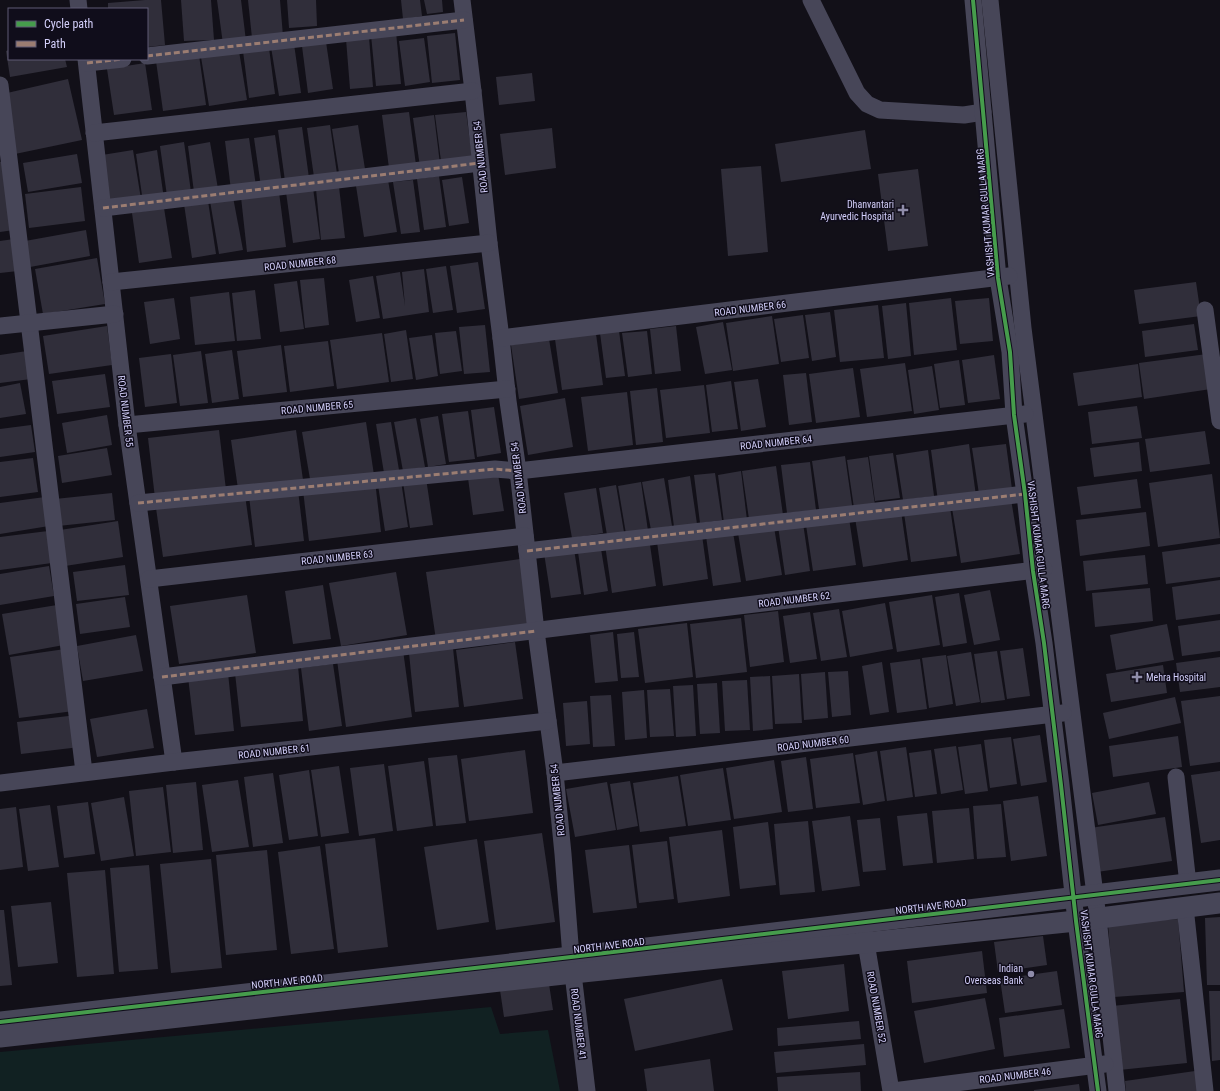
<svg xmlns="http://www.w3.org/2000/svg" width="1220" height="1091" font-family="'Roboto Condensed',sans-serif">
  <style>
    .green { fill: #112122 }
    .building { fill: #302e3a }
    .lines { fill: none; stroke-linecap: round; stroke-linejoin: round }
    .minor { stroke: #474658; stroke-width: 17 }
    .tertiary { stroke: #474658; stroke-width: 21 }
    .quiet { stroke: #9b7d72; stroke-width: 3; stroke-dasharray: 6 3; stroke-linecap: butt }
    .cycleway-casing { stroke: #100d1b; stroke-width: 6 }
    .cycleway { stroke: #469c4c; stroke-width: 4 }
    .poi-dot { fill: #8f8caa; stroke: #100d1b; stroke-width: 1.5 }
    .labels { text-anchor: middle; stroke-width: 3; stroke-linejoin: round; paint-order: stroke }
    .street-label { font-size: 10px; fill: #d2cef9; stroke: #100d1b }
    .poi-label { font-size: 10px; fill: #d2cef9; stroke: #100d1b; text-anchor: end }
  </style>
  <rect width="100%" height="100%" fill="#121018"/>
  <polygon class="green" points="491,1007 500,1034 548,1030 560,1091 0,1091 0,1052"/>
  <g class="building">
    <polygon points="145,0 161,0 165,45 147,47 147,9 108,9 108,3"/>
    <polygon points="181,0 211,0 214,40 184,41"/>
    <polygon points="217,0 241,0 246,41 223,44"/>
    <polygon points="248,0 280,0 283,36 252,38"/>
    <polygon points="287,0 316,0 317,26 289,28"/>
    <polygon points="401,0 420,0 422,16 403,19"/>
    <polygon points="424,0 442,0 443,12 427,14"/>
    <polygon points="396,32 401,84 376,86 371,35"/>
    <polygon points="455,33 460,80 432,83 427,36"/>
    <polygon points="369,37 373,87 350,89 346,39"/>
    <polygon points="424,38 430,82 405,86 399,41"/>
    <polygon points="326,42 333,89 308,93 302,46"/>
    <polygon points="294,44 301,93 279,96 271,47"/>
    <polygon points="269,48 275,94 249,98 243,51"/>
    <polygon points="9,50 9,59 65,59 67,67 10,77 6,51"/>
    <polygon points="239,51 247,100 209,106 201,57"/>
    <polygon points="199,55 206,105 163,111 156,61"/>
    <polygon points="145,63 152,110 114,115 107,69"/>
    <polygon points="532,73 535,101 499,105 496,77"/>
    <polygon points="68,79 82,140 15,154 7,93"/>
    <polygon points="409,112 416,165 389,168 382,115"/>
    <polygon points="466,112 472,157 441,161 435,115"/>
    <polygon points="434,115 440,164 420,167 413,118"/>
    <polygon points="330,125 337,174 314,177 307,128"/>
    <polygon points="358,125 365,169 339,173 332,129"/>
    <polygon points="302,127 309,178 285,181 278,130"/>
    <polygon points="552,128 556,168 505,175 500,134"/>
    <polygon points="865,130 871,169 781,182 775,144"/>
    <polygon points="275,135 282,184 261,187 254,138"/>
    <polygon points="249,138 256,186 231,190 225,141"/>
    <polygon points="184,142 191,192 167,196 160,146"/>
    <polygon points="210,142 218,189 194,192 188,146"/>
    <polygon points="133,150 141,199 110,203 102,155"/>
    <polygon points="157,150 164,199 143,202 136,154"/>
    <polygon points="77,154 82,183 28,192 23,163"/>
    <polygon points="3,161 14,230 0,232 0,162"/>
    <polygon points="761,166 768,252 728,256 721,169"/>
    <polygon points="918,169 928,246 888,251 878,174"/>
    <polygon points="439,176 446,227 424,230 417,179"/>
    <polygon points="462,177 469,223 449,226 442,180"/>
    <polygon points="388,180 397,232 364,237 356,186"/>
    <polygon points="413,180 420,232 401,234 393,182"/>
    <polygon points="81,187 85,221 29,228 25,194"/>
    <polygon points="339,187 345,238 321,240 316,189"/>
    <polygon points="313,188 320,239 293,243 286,192"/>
    <polygon points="279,192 286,247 247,252 241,197"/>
    <polygon points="233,197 243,250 219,254 210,201"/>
    <polygon points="208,201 216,254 192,258 184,204"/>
    <polygon points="164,208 172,258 139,263 132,213"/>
    <polygon points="86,230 90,256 30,267 25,241"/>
    <polygon points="14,239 18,271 0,273 0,241"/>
    <polygon points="97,258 105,304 43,314 35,269"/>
    <polygon points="478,262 485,309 457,313 450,266"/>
    <polygon points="446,266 453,310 433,313 426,269"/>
    <polygon points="424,269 429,312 383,319 376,276 400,272 405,306 402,272"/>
    <polygon points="373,276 380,318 356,322 349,280"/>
    <polygon points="324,278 329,325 305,328 300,280"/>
    <polygon points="297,281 304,329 280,332 274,284"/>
    <polygon points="1196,282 1201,316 1139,324 1134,290"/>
    <polygon points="255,290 261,339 237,341 232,293"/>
    <polygon points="229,292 235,341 195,345 190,297"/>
    <polygon points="174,298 180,339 150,344 144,302"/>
    <polygon points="951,298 957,350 914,355 909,303"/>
    <polygon points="989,298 993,341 960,344 955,301"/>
    <polygon points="906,303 911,356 888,359 882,306"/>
    <polygon points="878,305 884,358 840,362 834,310"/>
    <polygon points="830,312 836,357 812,361 805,315"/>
    <polygon points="803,315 809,358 781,362 774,319"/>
    <polygon points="772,316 779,364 733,371 726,323"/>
    <polygon points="723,322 732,370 705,374 696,327"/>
    <polygon points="1194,324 1198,350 1145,357 1142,331"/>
    <polygon points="485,325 490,372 464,374 459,327"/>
    <polygon points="107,326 112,365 49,374 43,336"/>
    <polygon points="676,326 681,371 655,374 650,329"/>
    <polygon points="406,330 413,379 391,382 384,334"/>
    <polygon points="456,331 462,371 440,374 435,333"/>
    <polygon points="619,331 625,376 606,378 600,333"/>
    <polygon points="647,331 652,374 628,377 622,333"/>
    <polygon points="382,333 389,382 337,389 330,340"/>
    <polygon points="596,334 603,385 562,390 555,339"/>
    <polygon points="432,335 438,376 416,380 409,338"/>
    <polygon points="549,339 558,393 519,399 511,345"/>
    <polygon points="328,341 334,386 290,392 284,346"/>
    <polygon points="281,345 287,392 243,397 237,351"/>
    <polygon points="232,350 239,399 212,403 205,354"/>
    <polygon points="27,351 31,379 0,383 0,355"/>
    <polygon points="201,351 208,403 180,406 173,355"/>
    <polygon points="171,354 177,403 145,407 139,358"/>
    <polygon points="1207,354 1211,389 1144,399 1139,363"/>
    <polygon points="994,355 1000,399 968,403 962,360"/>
    <polygon points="959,360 965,405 940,408 934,364"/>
    <polygon points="905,363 912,411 867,417 860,369"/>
    <polygon points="1138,364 1142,397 1078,406 1073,373"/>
    <polygon points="932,366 939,410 914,414 908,370"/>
    <polygon points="853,368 860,417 816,423 809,374"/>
    <polygon points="806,373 812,422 789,425 783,375"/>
    <polygon points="105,374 110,407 57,414 52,381"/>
    <polygon points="758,379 766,427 741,431 734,382"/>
    <polygon points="731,381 738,429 712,432 706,385"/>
    <polygon points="20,383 26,414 0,418 0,387"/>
    <polygon points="704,385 710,433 666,438 660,390"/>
    <polygon points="657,388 663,442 636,445 630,391"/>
    <polygon points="627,392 633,445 588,451 581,397"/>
    <polygon points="565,398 573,447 528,455 520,406"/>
    <polygon points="1137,406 1142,438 1092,444 1088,412"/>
    <polygon points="494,407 501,453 477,457 471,410"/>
    <polygon points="468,411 475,459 449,462 442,414"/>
    <polygon points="107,415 112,445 67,453 62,423"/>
    <polygon points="438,416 446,464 428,467 420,419"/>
    <polygon points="416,418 425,467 403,471 394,422"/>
    <polygon points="366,422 374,475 311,485 302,432"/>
    <polygon points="391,422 399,470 384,473 376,424"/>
    <polygon points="31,425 35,452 0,457 0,429"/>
    <polygon points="219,430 226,490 155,498 148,438"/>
    <polygon points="296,430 303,480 238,489 231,440"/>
    <polygon points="1205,431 1210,464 1150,472 1145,439"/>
    <polygon points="1139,442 1142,471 1094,477 1090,448"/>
    <polygon points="969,444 976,496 938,501 931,450"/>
    <polygon points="1006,444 1012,489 979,494 972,448"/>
    <polygon points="107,448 112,475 62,483 58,456"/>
    <polygon points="928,450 934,496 903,500 896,455"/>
    <polygon points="893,453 900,498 875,501 869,456"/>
    <polygon points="845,456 853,512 820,516 812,461"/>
    <polygon points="868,457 875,505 854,508 847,460"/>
    <polygon points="33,458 38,492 0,497 0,462"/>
    <polygon points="810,462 816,510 787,513 781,465"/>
    <polygon points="776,466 783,515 749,519 742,471"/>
    <polygon points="741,471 747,520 724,523 718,475"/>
    <polygon points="715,473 722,520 700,523 694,475"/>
    <polygon points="498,474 504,511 473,515 468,478"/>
    <polygon points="1212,474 1220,538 1158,547 1149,483"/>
    <polygon points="690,476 697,524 674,527 668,480"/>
    <polygon points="426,478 433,525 410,528 403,482"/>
    <polygon points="664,478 672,526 651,530 642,482"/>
    <polygon points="1137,479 1141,508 1081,515 1077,487"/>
    <polygon points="375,481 381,532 309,541 303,490"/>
    <polygon points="401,481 408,527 385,531 378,485"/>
    <polygon points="641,482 648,531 626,534 618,486"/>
    <polygon points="616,485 624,532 607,535 599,488"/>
    <polygon points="596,488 603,533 572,538 564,493"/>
    <polygon points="298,490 304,541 255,547 249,496"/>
    <polygon points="112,493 115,520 58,526 55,499"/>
    <polygon points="245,495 252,545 163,557 156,508"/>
    <polygon points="45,497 49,526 0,534 0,503"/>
    <polygon points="1011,499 1020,554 961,563 952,508"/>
    <polygon points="950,507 957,556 911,562 904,513"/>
    <polygon points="901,511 908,560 863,567 855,518"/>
    <polygon points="1146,512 1150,546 1080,556 1076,520"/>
    <polygon points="849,518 856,565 813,571 806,525"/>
    <polygon points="118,521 123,557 65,566 60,530"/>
    <polygon points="803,523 810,571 785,575 778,526"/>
    <polygon points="774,527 782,575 746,581 738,533"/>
    <polygon points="48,531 52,563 0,570 0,537"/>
    <polygon points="733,532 741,582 713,586 706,536"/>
    <polygon points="702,535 708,579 663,586 657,542"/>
    <polygon points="649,538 656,586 612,593 605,545"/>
    <polygon points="1220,544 1220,577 1166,584 1162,552"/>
    <polygon points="574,549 581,594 551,598 544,553"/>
    <polygon points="601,549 608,591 584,595 578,552"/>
    <polygon points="1145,555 1148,584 1086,591 1083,561"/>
    <polygon points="520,559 530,627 436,640 426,572"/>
    <polygon points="125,565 129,595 77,601 73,572"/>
    <polygon points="49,566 54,596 0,605 0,574"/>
    <polygon points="396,572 407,635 341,646 329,583"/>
    <polygon points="1220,580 1220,614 1176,620 1172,587"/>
    <polygon points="323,585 331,639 293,644 285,591"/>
    <polygon points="1150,588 1153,621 1095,627 1092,593"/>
    <polygon points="990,590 1000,640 974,645 964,595"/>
    <polygon points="959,593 967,643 943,647 935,597"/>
    <polygon points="247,595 256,653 179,664 170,606"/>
    <polygon points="932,595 940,645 897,652 889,602"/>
    <polygon points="125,597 130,627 80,634 76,604"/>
    <polygon points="885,603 893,649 850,657 842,611"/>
    <polygon points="57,605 64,645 9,655 2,614"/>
    <polygon points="839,609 847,657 821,661 813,613"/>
    <polygon points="778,611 784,662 750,667 744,615"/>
    <polygon points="810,612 817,659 790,663 783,616"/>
    <polygon points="741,618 747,672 696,678 690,624"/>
    <polygon points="1220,620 1220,651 1182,656 1178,626"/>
    <polygon points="687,623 693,677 645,683 638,629"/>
    <polygon points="1167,624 1174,660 1116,670 1110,635"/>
    <polygon points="613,632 618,681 595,683 590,635"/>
    <polygon points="634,632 639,677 621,678 617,634"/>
    <polygon points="136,635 143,671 83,681 77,646"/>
    <polygon points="515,642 523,699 464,707 456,650"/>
    <polygon points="453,648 459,707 415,712 409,653"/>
    <polygon points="1023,648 1030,696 1007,699 1000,651"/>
    <polygon points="65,649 74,711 19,718 10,657"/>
    <polygon points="403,650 412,717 346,727 337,660"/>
    <polygon points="997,651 1005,700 981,703 974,654"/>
    <polygon points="971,652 980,702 956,706 947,656"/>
    <polygon points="946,655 953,704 929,708 922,658"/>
    <polygon points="1220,657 1220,687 1180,692 1176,663"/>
    <polygon points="920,659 927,709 897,713 890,663"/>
    <polygon points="882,662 889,712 870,715 862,666"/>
    <polygon points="333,664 342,726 309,731 301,668"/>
    <polygon points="1163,665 1167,693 1111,702 1106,674"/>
    <polygon points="298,666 303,721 241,727 235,673"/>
    <polygon points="848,671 851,715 832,717 828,672"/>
    <polygon points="825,672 828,718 804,720 801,674"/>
    <polygon points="228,673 234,731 195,735 188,677"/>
    <polygon points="799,674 802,723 775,724 772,676"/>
    <polygon points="770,676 773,729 753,731 750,677"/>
    <polygon points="747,680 750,730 725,731 722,681"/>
    <polygon points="717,683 720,733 700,734 697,684"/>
    <polygon points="693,685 696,736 676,737 673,686"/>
    <polygon points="670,689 674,736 650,737 647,690"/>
    <polygon points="644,690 647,738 625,740 622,692"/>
    <polygon points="611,695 615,746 593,747 590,696"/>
    <polygon points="1220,696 1220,762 1190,766 1181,701"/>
    <polygon points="1175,697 1181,723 1109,739 1103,713"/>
    <polygon points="587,701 590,744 566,746 563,703"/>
    <polygon points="147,709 154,748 97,757 90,719"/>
    <polygon points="77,715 80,747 21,754 17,722"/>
    <polygon points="1040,735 1047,782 1021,786 1013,739"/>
    <polygon points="1178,736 1182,767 1113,777 1109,746"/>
    <polygon points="1011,737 1017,784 990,788 984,740"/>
    <polygon points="981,744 988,791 965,794 958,747"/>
    <polygon points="956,746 963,790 941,794 934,749"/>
    <polygon points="906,747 913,797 887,801 880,751"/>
    <polygon points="525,750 533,813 469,821 461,759"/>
    <polygon points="931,750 937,794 915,797 909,753"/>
    <polygon points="877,751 885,801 863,805 855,755"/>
    <polygon points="853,753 860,803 816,808 810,759"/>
    <polygon points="457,755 466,823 436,826 428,758"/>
    <polygon points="806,757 813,809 788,812 781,761"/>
    <polygon points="774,760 782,812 734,819 726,768"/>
    <polygon points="424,761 433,826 397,831 388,766"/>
    <polygon points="384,764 393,831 359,836 350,768"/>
    <polygon points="339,766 349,833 321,837 311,770"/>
    <polygon points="723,768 731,820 688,826 680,775"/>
    <polygon points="309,770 318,836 289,840 279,775"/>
    <polygon points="1220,771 1220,840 1201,843 1191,775"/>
    <polygon points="273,773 283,843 253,847 244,777"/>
    <polygon points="678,776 686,826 640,832 633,783"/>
    <polygon points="238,780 249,847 212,852 202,785"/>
    <polygon points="630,781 638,826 617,830 610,784"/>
    <polygon points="196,782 203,850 173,853 166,785"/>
    <polygon points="607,782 616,830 575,837 566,789"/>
    <polygon points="1149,782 1156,814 1098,825 1092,793"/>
    <polygon points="163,787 171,852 136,856 129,791"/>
    <polygon points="1038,796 1047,856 1011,861 1003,801"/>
    <polygon points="124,797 134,856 101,861 91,803"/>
    <polygon points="88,802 95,854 64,858 57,806"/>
    <polygon points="1001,804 1006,857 977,859 973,806"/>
    <polygon points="50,805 59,867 28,871 19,809"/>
    <polygon points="16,807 23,867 0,870 0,809"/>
    <polygon points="969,808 974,859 937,863 932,811"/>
    <polygon points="927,813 933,863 903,866 897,816"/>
    <polygon points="850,816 860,886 822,891 812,821"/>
    <polygon points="1165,817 1172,861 1097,872 1090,828"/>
    <polygon points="880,818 886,870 863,872 857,820"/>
    <polygon points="808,821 815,892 780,895 774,824"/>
    <polygon points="768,822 776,885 740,889 733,827"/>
    <polygon points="722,830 730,896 678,903 669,837"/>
    <polygon points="542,833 555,922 496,930 484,841"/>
    <polygon points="375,838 388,947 338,953 325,844"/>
    <polygon points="477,839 489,922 437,930 424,847"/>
    <polygon points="667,841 674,899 639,903 632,845"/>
    <polygon points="629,845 637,908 593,913 585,850"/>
    <polygon points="320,846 334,949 291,954 278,852"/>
    <polygon points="267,850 277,950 226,955 216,855"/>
    <polygon points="211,859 222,968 171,973 160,864"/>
    <polygon points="149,865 158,969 119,972 110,868"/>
    <polygon points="105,870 114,974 77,977 67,873"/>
    <polygon points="51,902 58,963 18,967 11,906"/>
    <polygon points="0,910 4,910 12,985 0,986"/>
    <polygon points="1220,917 1220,985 1207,985 1205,918"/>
    <polygon points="1178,919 1184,992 1114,997 1108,924"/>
    <polygon points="1043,936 1047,965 998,972 994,942"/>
    <polygon points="982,951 987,993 912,1003 907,961"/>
    <polygon points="844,964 849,1011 788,1019 782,971"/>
    <polygon points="1057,971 1062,1005 1005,1013 1000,979"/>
    <polygon points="722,979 733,1030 635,1051 624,999"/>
    <polygon points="549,984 553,1010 504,1017 500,990"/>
    <polygon points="1209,991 1220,991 1220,1060 1212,1061"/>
    <polygon points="985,998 995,1049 924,1063 914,1011"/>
    <polygon points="1180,999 1187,1063 1119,1070 1112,1006"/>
    <polygon points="1064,1009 1070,1048 1004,1057 999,1018"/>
    <polygon points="859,1021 861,1039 778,1046 777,1028"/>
    <polygon points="864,1044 866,1065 776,1073 774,1052"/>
    <polygon points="710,1059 714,1091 647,1091 644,1069"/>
    <polygon points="1195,1071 1198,1091 1126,1091 1125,1081"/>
    <polygon points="860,1072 861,1091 778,1091 777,1077"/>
    <polygon points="1079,1084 1080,1091 1034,1091 1034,1090"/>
  </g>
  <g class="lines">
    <g class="minor">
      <polyline points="78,0 79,9"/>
      <polyline points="462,0 473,91 489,243 501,338 508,401 518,471 536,631 555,773 563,854 571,957 587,1091"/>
      <polyline points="811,0 857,93 867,104 880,110 964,115 983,112"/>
      <polyline points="973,0 998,278 1010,352 1014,415 1025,494 1033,571 1044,643 1061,785 1076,921 1098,1091"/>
      <polyline points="990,0 1023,328 1098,918 1117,1091"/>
      <polyline points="147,56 464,20"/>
      <polyline points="86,59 127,425 174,762"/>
      <polyline points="87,63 123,59"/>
      <polyline points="0,85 84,772"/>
      <polyline points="94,133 473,91"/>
      <polyline points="103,208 480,163"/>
      <polyline points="111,282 489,243"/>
      <polyline points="1205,310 1220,421"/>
      <polyline points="0,326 115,314"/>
      <polyline points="501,338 1009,276"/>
      <polyline points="127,425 507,389"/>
      <polyline points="138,503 495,469 518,471 1025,414"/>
      <polyline points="527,551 1025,494"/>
      <polyline points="149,579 525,536"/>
      <polyline points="162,677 564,627 1044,569"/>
      <polyline points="555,773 1063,713"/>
      <polyline points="1176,777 1188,884"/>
      <polyline points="0,783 174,762 548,721"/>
      <polyline points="1185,907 1205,1091"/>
      <polyline points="864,931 891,1091"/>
      <polyline points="893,1091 1105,1064"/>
    </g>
    <g class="tertiary">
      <polyline points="0,1022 571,957 1220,880"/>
      <polyline points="0,1037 573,973 1076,921 1220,903"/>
    </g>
    <g class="quiet">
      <polyline points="147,56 464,20"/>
      <polyline points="87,63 123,59"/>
      <polyline points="103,208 480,163"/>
      <polyline points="138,503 495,469 518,471"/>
      <polyline points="527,551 1025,494"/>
      <polyline points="162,677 536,631"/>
    </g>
    <g class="cycleway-casing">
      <g id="cycleway">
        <polyline points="973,0 998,278 1010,352 1014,415 1025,494 1033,571 1044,643 1061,785 1076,921 1098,1091"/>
        <polyline points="0,1022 571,957 1220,880"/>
      </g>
    </g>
    <use href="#cycleway" class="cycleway"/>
  </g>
  <g class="poi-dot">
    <path d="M901 204h4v4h4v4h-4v4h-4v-4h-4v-4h4z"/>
    <path d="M1135 671h4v4h4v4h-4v4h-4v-4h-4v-4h4z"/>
    <circle cx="1031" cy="974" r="4"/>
  </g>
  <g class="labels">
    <g class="street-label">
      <text transform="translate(480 157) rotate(-96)" y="4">ROAD NUMBER 54</text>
      <text transform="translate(985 213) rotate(-95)" y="4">VASHISHT KUMAR GULLA MARG</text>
      <text transform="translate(300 263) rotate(-6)" y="4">ROAD NUMBER 68</text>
      <text transform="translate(750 308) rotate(-7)" y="4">ROAD NUMBER 66</text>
      <text transform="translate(317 407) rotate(-5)" y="4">ROAD NUMBER 65</text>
      <text transform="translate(126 411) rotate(83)" y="4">ROAD NUMBER 55</text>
      <text transform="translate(776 442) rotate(-6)" y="4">ROAD NUMBER 64</text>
      <text transform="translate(518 478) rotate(-97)" y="4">ROAD NUMBER 54</text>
      <text transform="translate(1039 545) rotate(83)" y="4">VASHISHT KUMAR GULLA MARG</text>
      <text transform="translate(337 557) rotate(-6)" y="4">ROAD NUMBER 63</text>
      <text transform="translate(794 599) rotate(-7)" y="4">ROAD NUMBER 62</text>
      <text transform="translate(813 743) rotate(-7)" y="4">ROAD NUMBER 60</text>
      <text transform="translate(274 751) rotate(-6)" y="4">ROAD NUMBER 61</text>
      <text transform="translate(557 800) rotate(-96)" y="4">ROAD NUMBER 54</text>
      <text transform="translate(931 906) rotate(-7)" y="4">NORTH AVE ROAD</text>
      <text transform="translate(609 945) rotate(-7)" y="4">NORTH AVE ROAD</text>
      <text transform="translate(1092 974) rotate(83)" y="4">VASHISHT KUMAR GULLA MARG</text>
      <text transform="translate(287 981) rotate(-6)" y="4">NORTH AVE ROAD</text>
      <text transform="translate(877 1007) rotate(80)" y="4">ROAD NUMBER 52</text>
      <text transform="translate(579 1024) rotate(83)" y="4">ROAD NUMBER 41</text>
      <text transform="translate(1015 1075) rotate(-7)" y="4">ROAD NUMBER 46</text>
    </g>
    <g class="poi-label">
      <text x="894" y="208">Dhanvantari<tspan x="894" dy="12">Ayurvedic Hospital</tspan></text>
      <text x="1146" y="681" text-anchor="start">Mehra Hospital</text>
      <text x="1023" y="972">Indian<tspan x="1023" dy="12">Overseas Bank</tspan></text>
    </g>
  </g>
  <rect x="8" y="8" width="140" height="52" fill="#100d1b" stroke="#5e5a74"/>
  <rect x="16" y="21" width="20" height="6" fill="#469c4c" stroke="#5e5a74"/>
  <text x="44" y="28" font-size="12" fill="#d2cef9">Cycle path</text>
  <rect x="16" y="41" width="20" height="6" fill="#9b7d72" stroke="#5e5a74"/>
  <text x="44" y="48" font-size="12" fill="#d2cef9">Path</text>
</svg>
